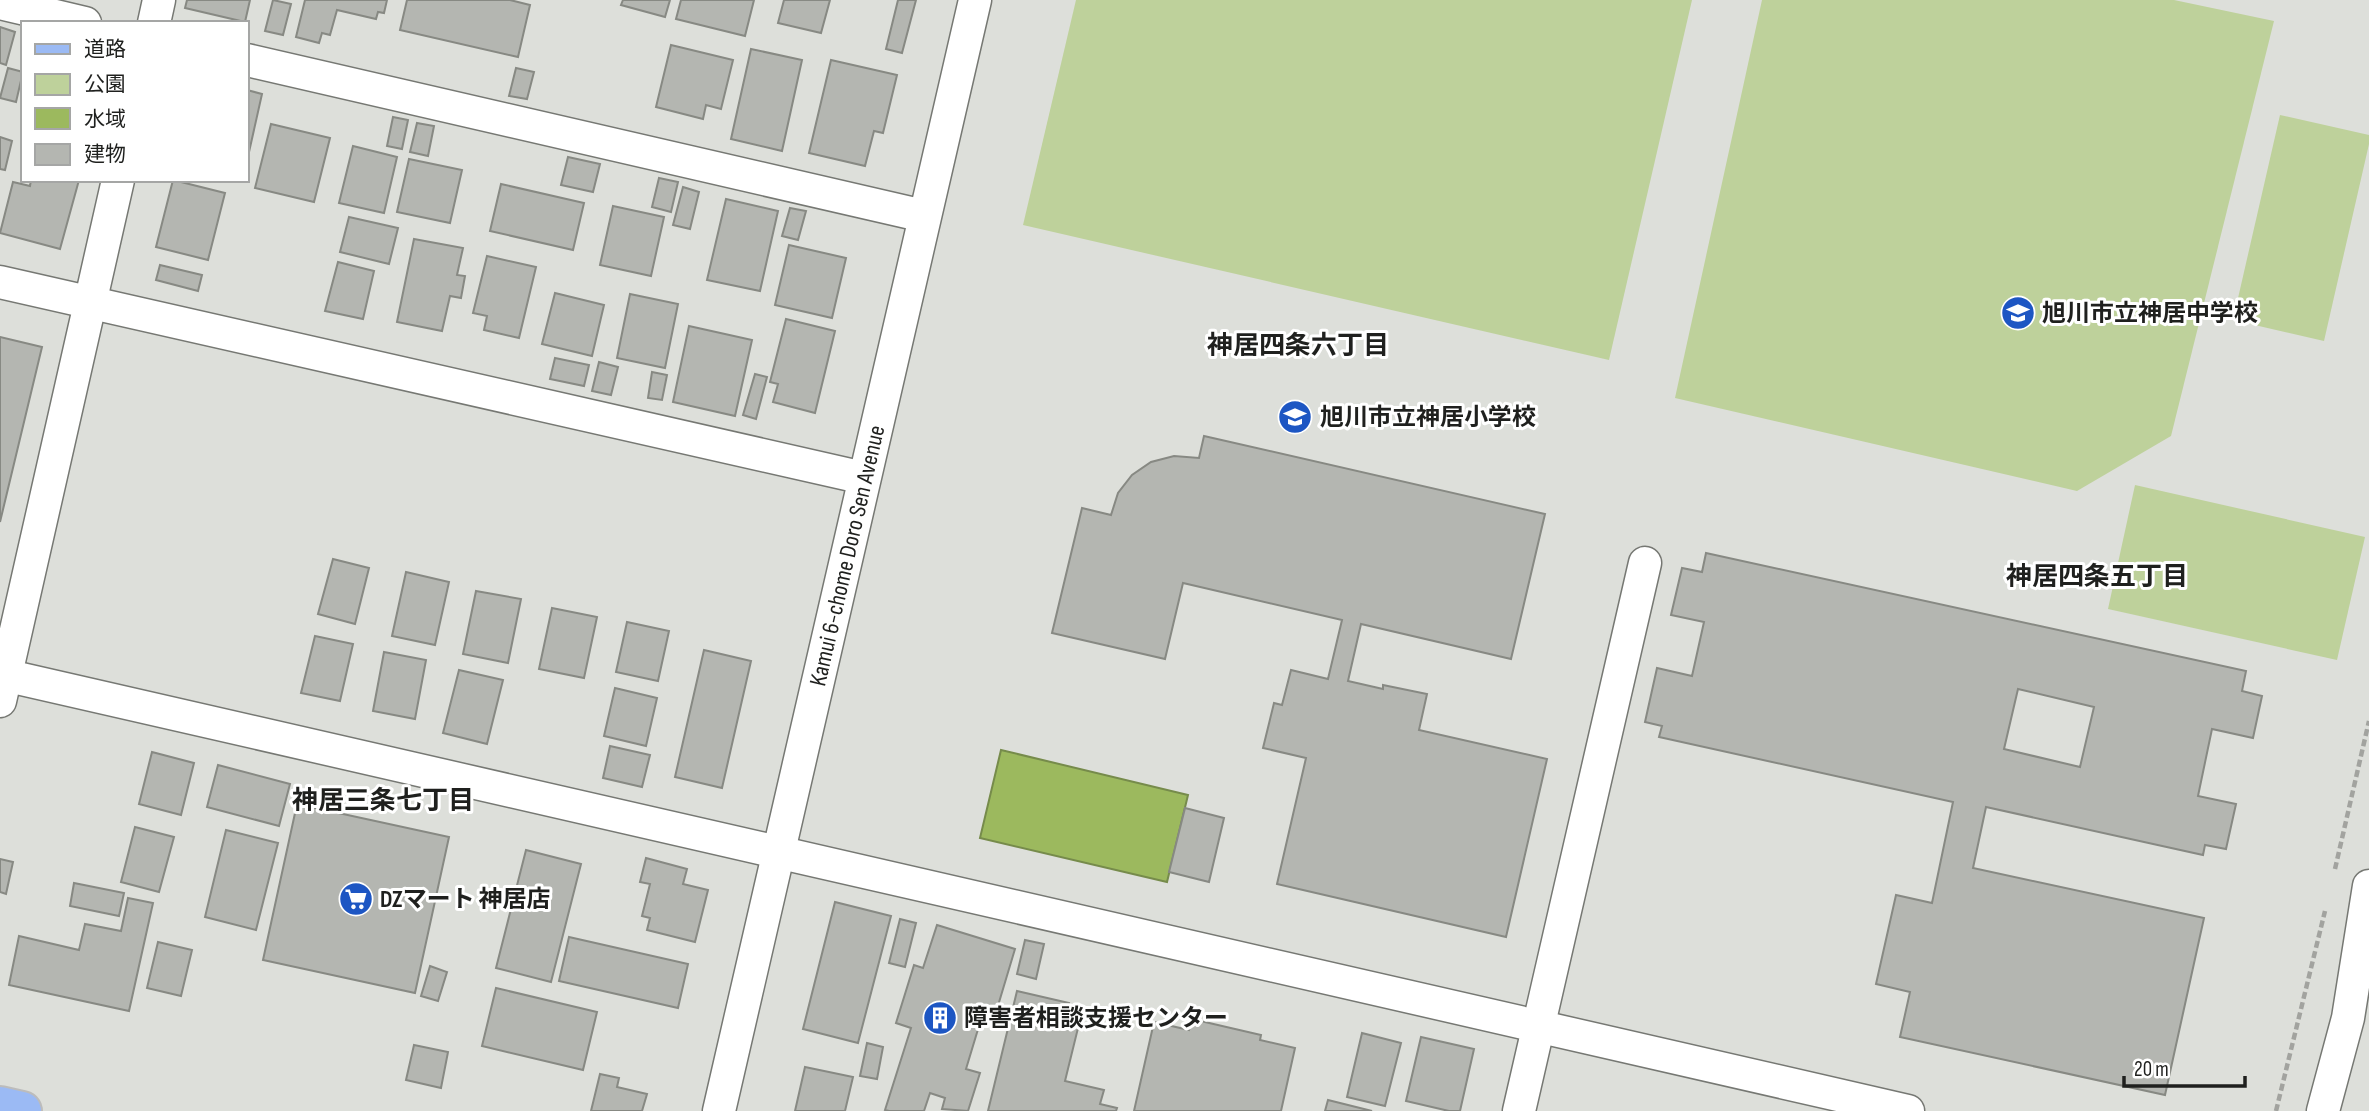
<svg xmlns="http://www.w3.org/2000/svg" width="2369" height="1111" font-family="'Sofia Sans Condensed','Noto Sans JP',sans-serif">
  <style>
    .green { fill: #bed19b }
    .water { fill: #9cb95e; stroke: #768b4b; stroke-width: 2 }
    .building { fill: #b4b6b1; stroke: #878983; stroke-width: 2; fill-rule: evenodd }
    .lines { fill: none; stroke-linecap: round; stroke-linejoin: round }
    .minor-casing { stroke: #767873; stroke-width: 35 }
    .primary-casing { stroke: #bcbcbc; stroke-width: 42 }
    .path { stroke: #a2a39f; stroke-width: 4.5; stroke-dasharray: 7 3.5; stroke-linecap: butt }
    .minor { stroke: #fff; stroke-width: 32 }
    .primary { stroke: #9bbaf4; stroke-width: 38 }
    .labels { text-anchor: middle; stroke-width: 6; stroke-linejoin: round; paint-order: stroke }
    .poi-label { font-size: 24px; font-weight: bold; fill: #1f201e; stroke: #fff; text-anchor: start }
    .street-label { font-size: 24px; fill: #1f201e; stroke: #fff }
    .neighbourhood-label { font-size: 26px; font-weight: bold; fill: #1f201e; stroke: #fff }
  </style>
  <rect width="100%" height="100%" fill="#dddfda"/>
  <g class="green">
    <polygon points="1076,0 1692,0 1609,360 1023,225"/>
    <polygon points="1762,0 2174,0 2274,21 2171,436 2077,491 1675,398"/>
    <polygon points="2280,115 2369,135 2369,144 2324,341 2233,320"/>
    <polygon points="2135,485 2365,537 2337,660 2108,609"/>
  </g>
  <polygon class="water" points="1001,750 1188,795 1167,882 980,838"/>
  <g class="building">
    <polygon points="187,0 250,0 245,22 185,8"/>
    <polygon points="273,0 291,4 283,35 265,31"/>
    <polygon points="305,0 387,0 384,13 378,12 376,19 337,10 330,35 322,33 319,43 296,37"/>
    <polygon points="407,0 510,0 530,5 518,57 400,30"/>
    <polygon points="623,0 670,0 665,17 621,5"/>
    <polygon points="681,0 754,0 745,36 676,19"/>
    <polygon points="784,0 830,0 821,33 778,23"/>
    <polygon points="898,0 916,0 902,53 886,49"/>
    <polygon points="0,27 15,32 6,65 0,63"/>
    <polygon points="671,45 733,60 721,109 706,105 703,119 656,107"/>
    <polygon points="751,49 802,60 782,151 731,139"/>
    <polygon points="831,60 897,75 883,133 874,131 865,166 809,153"/>
    <polygon points="8,68 23,72 16,102 0,98"/>
    <polygon points="516,68 534,72 527,99 509,96"/>
    <polygon points="247,90 262,94 247,161"/>
    <polygon points="393,117 408,120 402,149 387,146"/>
    <polygon points="417,123 434,126 428,156 410,152"/>
    <polygon points="271,124 330,138 314,202 255,188"/>
    <polygon points="0,137 12,141 5,170 0,169"/>
    <polygon points="353,146 397,157 384,213 339,203"/>
    <polygon points="568,157 600,164 593,192 561,185"/>
    <polygon points="409,159 462,170 450,223 397,212"/>
    <polygon points="659,178 678,182 671,212 652,207"/>
    <polygon points="31,180 79,180 60,249 0,233 13,182 30,186"/>
    <polygon points="173,180 225,193 208,260 156,247"/>
    <polygon points="501,184 584,203 573,250 490,231"/>
    <polygon points="683,187 699,192 690,229 673,225"/>
    <polygon points="726,199 778,211 760,291 707,280"/>
    <polygon points="613,206 664,217 651,276 600,265"/>
    <polygon points="790,208 806,211 798,240 782,236"/>
    <polygon points="349,217 398,228 389,264 340,252"/>
    <polygon points="414,239 463,248 457,275 465,276 461,298 450,296 442,331 397,322"/>
    <polygon points="789,245 846,258 832,318 775,305"/>
    <polygon points="487,256 536,267 519,338 484,330 487,316 473,313"/>
    <polygon points="338,262 374,271 363,319 325,311"/>
    <polygon points="160,265 202,275 198,291 156,280"/>
    <polygon points="555,293 604,305 592,356 542,344"/>
    <polygon points="630,294 678,304 665,368 617,358"/>
    <polygon points="786,319 835,331 815,413 773,402 778,384 770,382"/>
    <polygon points="689,326 752,340 735,416 673,402"/>
    <polygon points="0,337 42,347 0,522"/>
    <polygon points="555,358 589,365 584,386 550,379"/>
    <polygon points="599,362 618,367 611,395 592,391"/>
    <polygon points="652,372 667,375 662,400 648,398"/>
    <polygon points="755,374 767,377 756,419 743,415"/>
    <polygon points="1204,436 1545,514 1511,659 1361,624 1348,681 1383,689 1383,685 1427,694 1419,730 1547,759 1506,937 1277,884 1306,758 1263,748 1274,703 1282,705 1291,670 1328,679 1342,620 1183,583 1165,659 1052,633 1082,508 1111,515 1118,493 1132,475 1151,462 1174,456 1199,458"/>
    <path d="M1706,553L2246,671L2242,691L2262,696L2253,738L2212,729L2198,796L2236,804L2226,849L2205,845L2203,855L1986,807L1973,868L2204,918L2165,1095L1900,1037L1910,992L1876,984L1896,895L1932,903L1953,802L1659,737L1662,726L1645,722L1657,668L1692,676L1704,622L1671,615L1682,568L1702,572ZM2018,689L2094,707L2080,767L2004,749Z"/>
    <polygon points="333,559 369,568 355,624 318,614"/>
    <polygon points="406,572 449,582 435,645 392,636"/>
    <polygon points="476,591 521,599 508,663 463,654"/>
    <polygon points="552,608 597,617 584,678 539,669"/>
    <polygon points="627,622 669,631 658,681 616,672"/>
    <polygon points="315,636 353,644 340,701 301,693"/>
    <polygon points="704,650 751,661 722,788 675,777"/>
    <polygon points="384,652 426,660 415,719 373,711"/>
    <polygon points="459,670 503,680 487,744 443,733"/>
    <polygon points="615,688 657,698 646,746 604,736"/>
    <polygon points="610,746 650,755 642,787 603,778"/>
    <polygon points="152,752 194,763 181,815 139,804"/>
    <polygon points="218,765 290,784 279,826 207,807"/>
    <polygon points="297,804 449,837 415,993 263,960"/>
    <polygon points="1185,808 1224,818 1209,882 1169,872"/>
    <polygon points="135,827 174,837 159,892 121,882"/>
    <polygon points="226,830 278,843 256,930 205,917"/>
    <polygon points="526,850 581,864 551,982 496,968"/>
    <polygon points="646,858 687,869 683,884 708,890 695,942 647,930 650,918 642,916 650,884 640,882"/>
    <polygon points="0,859 13,862 6,894 0,892"/>
    <polygon points="74,883 124,893 119,916 70,906"/>
    <polygon points="128,898 153,903 129,1011 9,985 19,936 79,950 85,924 121,931"/>
    <polygon points="835,902 891,916 858,1043 803,1029"/>
    <polygon points="900,919 916,923 905,967 889,963"/>
    <polygon points="937,925 1015,949 994,1019 982,1016 966,1069 980,1073 968,1111 942,1109 945,1098 930,1093 924,1111 889,1111 885,1110 911,1028 896,1023 914,965 923,968"/>
    <polygon points="569,937 688,964 678,1008 559,981"/>
    <polygon points="1025,940 1044,944 1036,979 1017,974"/>
    <polygon points="158,942 192,950 181,996 147,988"/>
    <polygon points="430,966 447,972 438,1001 421,996"/>
    <polygon points="496,988 597,1012 583,1070 482,1046"/>
    <polygon points="1017,991 1069,1003 1067,1012 1075,1014 1073,1022 1079,1024 1065,1081 1104,1090 1100,1104 1117,1108 1116,1111 988,1111"/>
    <polygon points="1192,1019 1261,1035 1260,1040 1295,1048 1281,1111 1134,1111 1154,1022 1189,1030"/>
    <polygon points="1362,1033 1401,1043 1385,1106 1347,1097"/>
    <polygon points="1421,1037 1474,1049 1460,1111 1449,1111 1406,1101"/>
    <polygon points="867,1043 883,1047 877,1079 860,1076"/>
    <polygon points="414,1045 448,1052 441,1088 406,1080"/>
    <polygon points="805,1067 853,1077 845,1111 795,1111"/>
    <polygon points="600,1074 619,1078 617,1087 647,1094 642,1111 591,1111"/>
    <polygon points="1328,1100 1372,1111 1325,1111"/>
  </g>
  <g class="lines">
    <g class="minor-casing">
      <g id="minor">
        <polyline points="0,3 85,23"/>
        <polyline points="154,23 159,0"/>
        <polyline points="247,60 924,216"/>
        <polyline points="0,282 864,478"/>
        <polyline points="0,674 1908,1111"/>
        <polyline points="0,701 118,180"/>
        <path id="s1" d="M719,1111L975,0"/>
        <polyline points="1519,1111 1645,563"/>
        <polyline points="2323,1111 2348,1018 2369,886"/>
      </g>
    </g>
    <g class="primary-casing">
      <polyline id="primary" points="0,1106 22,1111"/>
    </g>
    <g class="path">
      <polyline points="2335,869 2369,721"/>
      <polyline points="2276,1111 2325,911"/>
    </g>
    <use href="#minor" class="minor"/>
    <use href="#primary" class="primary"/>
  </g>
  <defs>
    <g id="school-disc" transform="scale(1.75)"><circle r="9.5" fill="#1d56c3" stroke="#fff"/><path d="M0-5L7-2L0 1L-7-2ZM-4 1L0 2.5L4 1V4Q0 6-4 4Z" fill="#fff"/></g>
    <g id="supermarket-disc" transform="scale(1.75)"><circle r="9.5" fill="#1d56c3" stroke="#fff"/><path d="M-6-5.5h2.5l.6 2H6L4.5 2H-2.5L-4.4-4H-6ZM-1.5 3.2a1.3 1.3 0 1 0 .1 0ZM3 3.2a1.3 1.3 0 1 0 .1 0Z" fill="#fff"/></g>
    <g id="building-disc" transform="scale(1.75)"><circle r="9.5" fill="#1d56c3" stroke="#fff"/><path d="M-4-6H4V6H1V3H-1V6H-4ZM-2.5-4.3h1.7v1.8h-1.7ZM.8-4.3h1.7v1.8H.8ZM-2.5-1h1.7V.8h-1.7ZM.8-1h1.7V.8H.8Z" fill="#fff"/></g>
  </defs>
  <g fill-rule="evenodd">
    <use href="#school-disc" x="2018" y="313"/>
    <use href="#school-disc" x="1295" y="417"/>
    <use href="#supermarket-disc" x="356" y="899"/>
    <use href="#building-disc" x="940" y="1018"/>
  </g>
  <g class="labels">
    <g class="poi-label">
      <text x="2042" y="321">旭川市立神居中学校</text>
      <text x="1320" y="425">旭川市立神居小学校</text>
      <text x="380" y="907">DZマート 神居店</text>
      <text x="964" y="1026">障害者相談支援センター</text>
    </g>
    <g class="street-label">
      <text dy="8" stroke="none"><textPath href="#s1" startOffset="570">Kamui 6-chome Doro Sen Avenue</textPath></text>
    </g>
    <g class="neighbourhood-label">
      <text x="1298" y="354">神居四条六丁目</text>
      <text x="2097" y="585">神居四条五丁目</text>
      <text x="383" y="809">神居三条七丁目</text>
    </g>
  </g>
  <rect x="21" y="21" width="228" height="161" fill="#ffffff" stroke="#a5a6a5" stroke-width="2"/>
  <rect x="35" y="44" width="35" height="10" fill="#9bbaf4" stroke="#a5a6a5" stroke-width="2"/>
  <text x="84" y="56" font-size="21" fill="#1f201e">道路</text>
  <rect x="35" y="74" width="35" height="21" fill="#bed19b" stroke="#a5a6a5" stroke-width="2"/>
  <text x="84" y="91" font-size="21" fill="#1f201e">公園</text>
  <rect x="35" y="108" width="35" height="21" fill="#9cb95e" stroke="#a5a6a5" stroke-width="2"/>
  <text x="84" y="126" font-size="21" fill="#1f201e">水域</text>
  <rect x="35" y="144" width="35" height="21" fill="#b4b6b1" stroke="#a5a6a5" stroke-width="2"/>
  <text x="84" y="161" font-size="21" fill="#1f201e">建物</text>
  <path d="M2124 1076v10h121v-10" fill="none" stroke="#1f201e" stroke-width="3.5"/>
  <text x="2134" y="1076" font-size="21" fill="#1f201e" stroke="#ffffff" stroke-width="5" paint-order="stroke">20 m</text>
</svg>
